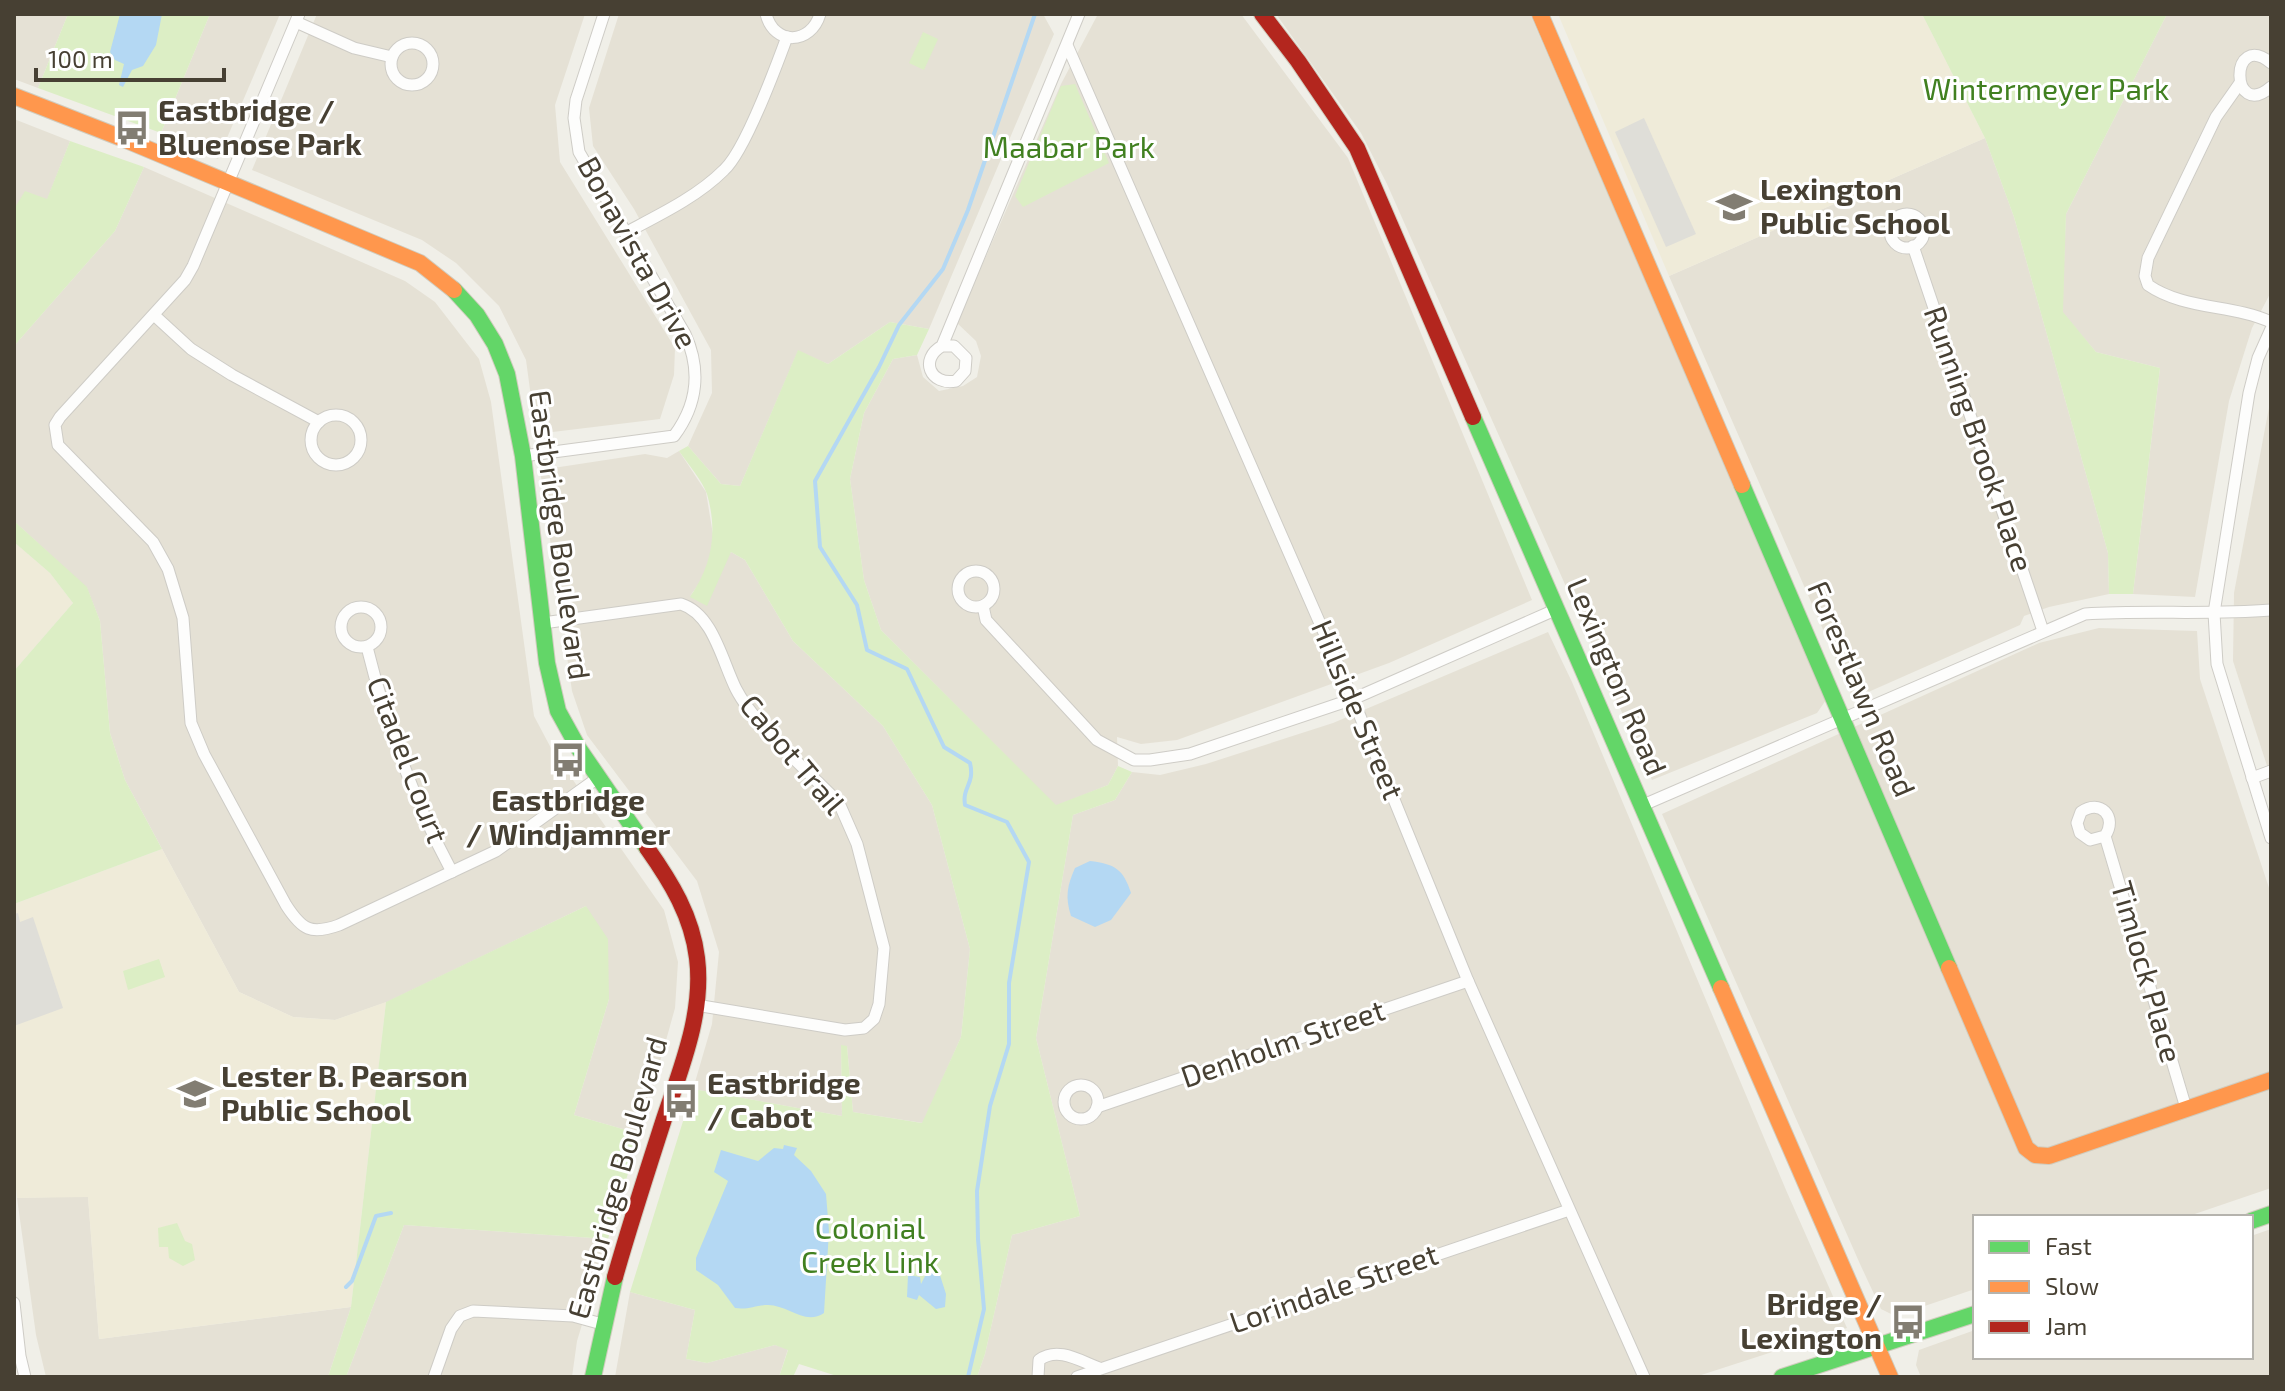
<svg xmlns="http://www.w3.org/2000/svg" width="2285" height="1391" font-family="'Exo 2',sans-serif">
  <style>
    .residential { fill: #e5e1d5 }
    .education { fill: #efebd9 }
    .green { fill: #dceec5 }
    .parking { fill: #dfded8 }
    .water { fill: #b4d8f3 }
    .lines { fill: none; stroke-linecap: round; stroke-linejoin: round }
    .stream { stroke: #b4d8f3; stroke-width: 4 }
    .street-casing { stroke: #ceccc6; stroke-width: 13 }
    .fast-casing { stroke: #d0ccbe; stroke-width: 18 }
    .slow-casing { stroke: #d0ccbe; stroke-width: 18 }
    .jam-casing { stroke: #d0ccbe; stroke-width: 18 }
    .street { stroke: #fdfdfc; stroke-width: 11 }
    .fast { stroke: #63d668; stroke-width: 16 }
    .slow { stroke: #ff974d; stroke-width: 16 }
    .jam { stroke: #b3261e; stroke-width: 16 }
    .labels { text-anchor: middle; stroke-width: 6; stroke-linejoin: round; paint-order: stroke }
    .park-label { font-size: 30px; fill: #418020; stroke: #fff }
    .poi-label { font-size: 30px; font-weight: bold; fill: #474033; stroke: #fff; text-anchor: start }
    .street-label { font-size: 30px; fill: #474033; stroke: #fff }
  </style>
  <rect width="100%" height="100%" fill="#f0efe8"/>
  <g class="residential">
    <polygon points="14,14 68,14 38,88 14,79"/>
    <polygon points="210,14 280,14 218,159 161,133"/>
    <polygon points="317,14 585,14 555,105 560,162 675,348 674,375 660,419 536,434 526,360 499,306 456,263 422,240 252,170"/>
    <polygon points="619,14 1043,14 1054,34 929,329 890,322 828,364 798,351 740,486 721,484 688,446 712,393 711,350 634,209 593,146 589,108"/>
    <polygon points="1098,14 1241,14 1348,158 1532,600 1389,663 1177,740 1141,744 1117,737 1118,766 1108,785 1056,806 881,630 864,580 850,479 864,413 893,359 917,355 923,377 939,391 963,386 977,377 981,356 976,341 957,323 1061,84"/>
    <polygon points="1276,14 1530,14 1826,700 1817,713 1652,780 1387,184 1361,133"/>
    <polygon points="2167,14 2271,14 2271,292 2252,328 2229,401 2195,597 2133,594 2160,368 2096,352 2062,312 2066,214"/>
    <polygon points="14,119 70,141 47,200 22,200 14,209"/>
    <polygon points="1985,138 2014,217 2108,553 2109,594 2049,607 2024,616 2020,625 1857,697 1852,696 1669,276"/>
    <polygon points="144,167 405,281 435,302 479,359 491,402 534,716 552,750 664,910 678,962 675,1008 640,1134 574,1115 609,999 586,906 387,1002 335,1020 293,1017 239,992 125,780 110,733 100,621 87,588 14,521 14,346 115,231"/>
    <polygon points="2271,397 2271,778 2233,661 2234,593"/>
    <polygon points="679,451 706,492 714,541 704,577 690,596 731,552 745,560 793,641 883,726 932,805 970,949 961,1037 923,1123 853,1112 847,1046 841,1046 842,1116 693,1089 712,1024 719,952 697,881 587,735 572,691 540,470 645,454 667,458"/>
    <polygon points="2099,628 2197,631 2200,679 2271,894 2271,1188 2186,1217 1975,1217 1975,1289 1895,1316 1881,1309 1860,1264 1662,814 2039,643"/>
    <polygon points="1548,632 1572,682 1786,1190 1847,1328 1695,1377 977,1377 985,1354 1012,1235 1080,1216 1036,1038 1073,815 1115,800 1132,772 1160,775 1206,764 1333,723"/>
    <polygon points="88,1196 99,1339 351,1307 328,1377 46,1377 36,1335 17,1198"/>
    <polygon points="404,1225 608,1239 577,1341 572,1377 346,1377"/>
    <polygon points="2271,1229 2271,1377 1921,1377 1916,1365 1919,1350 1975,1330 1975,1357 2251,1357 2251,1236"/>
    <polygon points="630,1292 695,1310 686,1359 707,1363 775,1345 788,1349 779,1377 615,1377"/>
  </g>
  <g class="education">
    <polygon points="1558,14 1922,14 1985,138 1669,276"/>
    <polygon points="14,542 50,573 73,603 14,671"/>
    <polygon points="162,849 239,992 293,1017 335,1020 386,1002 351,1307 99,1339 88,1197 17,1198 14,1167 14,904"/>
  </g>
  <g class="green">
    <polygon points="68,14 210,14 161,133 38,88"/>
    <polygon points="1922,14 2167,14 2066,214 2063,312 2096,352 2160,368 2133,594 2109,594 2108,553 2014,217 1985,138"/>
    <polygon points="923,32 938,39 924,70 909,63"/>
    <polygon points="1075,84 1109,163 1023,207 1015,196 1061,86"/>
    <polygon points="70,141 144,167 115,231 14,346 14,209 25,191 47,199"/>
    <path d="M890,322L929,329L917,355L893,359L864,413L850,479L864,580L881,630L1056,805L1108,785L1118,766L1132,772L1115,800L1073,815L1036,1038L1080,1216L1012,1235L985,1354L977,1377H840L799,1364L793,1377H779L788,1350L775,1345L707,1363L686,1359L695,1310L630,1292L693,1089L842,1116L841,1045L847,1046L853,1112L922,1123L961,1037L970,949L932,805L883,726L793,641L745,560L731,552L707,606L690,597C712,565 718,532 707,494C702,480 688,464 679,451L688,446L721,484L740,486L798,350L828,364Z"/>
    <polygon points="14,521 87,587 100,621 110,733 125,780 162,849 14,904 14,671 73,603 50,573 14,542"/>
    <polygon points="586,906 608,939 609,999 574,1115 640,1134 608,1239 404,1225 346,1377 328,1377 351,1307 386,1002"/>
    <polygon points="159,959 165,977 128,990 123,971"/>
    <polygon points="177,1223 185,1241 192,1244 195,1260 183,1266 169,1258 168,1247 159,1247 158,1228"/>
  </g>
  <g class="parking">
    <polygon points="1644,118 1696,234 1666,247 1615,132"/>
    <polygon points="18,913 20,922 33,917 63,1008 14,1026 14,914"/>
  </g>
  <g class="water">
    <polygon points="120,14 162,14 156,45 143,66 132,70 123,87 119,85 124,64 115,60 110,52"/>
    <path d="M1090,861C1115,864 1123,869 1131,893L1111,920L1095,927L1071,916C1065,897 1067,886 1075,868Z"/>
    <path d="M784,1145L797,1148L794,1155L811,1171L826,1194L829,1231L824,1313C805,1326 788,1305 768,1305C756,1305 748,1310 735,1308L718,1285L696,1270V1258L728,1181L714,1172L721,1150L758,1161L774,1148L783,1149Z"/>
    <polygon points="938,1269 946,1294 945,1307 936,1309 919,1295 917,1300 907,1297 908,1275 920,1277 921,1284 926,1274"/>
  </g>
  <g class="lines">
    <g class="stream">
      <polyline points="346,1287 352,1281 376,1216 391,1213"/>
      <path d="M968,1377L984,1309L978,1239L977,1191L990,1106L1009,1044V983L1029,862L1007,822L965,805C962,786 975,785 970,763L944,747L907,669L867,650L857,605L820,547L815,481L879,367L899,325L943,269L968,210L1035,14"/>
    </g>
    <g class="street-casing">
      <g id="street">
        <path d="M299,14L193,266L185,280L60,417L55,425L58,445L153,542L168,569L183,618L191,723L204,754L286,905C302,930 311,935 339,925L496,851L599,777"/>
        <path d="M766,14C774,46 811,45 820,14"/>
        <polyline points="296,22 354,48 392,57"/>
        <circle cx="412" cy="64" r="21"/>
        <polyline points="1067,45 1353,699 1468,981 1644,1377"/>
        <path d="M2271,63C2229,29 2230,122 2271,87"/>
        <path d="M2240,83L2216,117L2148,258L2145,276L2148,285C2184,310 2232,304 2271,322"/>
        <circle cx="1907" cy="231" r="17"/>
        <path d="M625,233C659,215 697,197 724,170C745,151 776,67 787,37"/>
        <polyline points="1913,246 2043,631"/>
        <polyline points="154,315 191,349 232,375 319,422"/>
        <polyline points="2271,329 2258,358 2249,393 2214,613 2217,664 2271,838"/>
        <path d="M942,346H954L966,358L965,371L956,381C930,386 919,359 942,346L1079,14"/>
        <circle cx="336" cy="440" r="25"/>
        <path d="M523,456L674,436C698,404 701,369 685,334L579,152L574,118L576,100L604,14"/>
        <circle cx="976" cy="589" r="18"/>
        <polyline points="983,606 986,620 1097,740 1134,760 1150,760 1190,754 1353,699 1557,609"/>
        <circle cx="361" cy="627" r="20"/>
        <path d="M543,623L681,604C713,614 722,661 736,689C755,726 808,771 839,803L857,844L884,948L879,1004L874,1019L864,1028L845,1030L696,1005"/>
        <path d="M367,647C386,724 414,801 452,872"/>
        <polyline points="2252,778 2271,771"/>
        <path d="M1641,806L2085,614C2147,610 2209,615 2271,610"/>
        <path d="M2105,836L2090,840L2080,833L2077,823L2081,812C2100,798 2118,817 2105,836L2186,1108"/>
        <circle cx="1081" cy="1102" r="17"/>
        <polyline points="1097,1107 1468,981"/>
        <polyline points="14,1303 20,1356 25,1377"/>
        <polyline points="434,1377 451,1329 460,1316 473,1311 573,1316 602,1324"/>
        <path d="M1038,1377L1039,1360C1058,1346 1080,1361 1099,1368"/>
        <polyline points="1077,1377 1569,1210"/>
      </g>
    </g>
    <g class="fast-casing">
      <g id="fast">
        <polyline points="454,290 477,315 495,344 507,374 523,456 547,663 558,711 579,749 647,848"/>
        <polyline points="1473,417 1721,988"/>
        <polyline points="1742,485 1949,968"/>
        <polyline points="2251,1221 2271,1214"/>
        <polyline points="593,1377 615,1277"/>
        <polyline points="1782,1377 1975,1314"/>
      </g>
    </g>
    <g class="slow-casing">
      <g id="slow">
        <polyline points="1540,14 1742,485"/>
        <polyline points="14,96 119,137 420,263 454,290"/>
        <polyline points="1949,968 2026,1148 2035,1155 2049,1156 2271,1080"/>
        <polyline points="1721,988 1890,1377"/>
      </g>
    </g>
    <g class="jam-casing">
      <g id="jam">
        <polyline points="1262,14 1298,61 1357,148 1473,417"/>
        <path d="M615,1277C630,1224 647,1172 664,1119C681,1068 704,1013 697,958C692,916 671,882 647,848"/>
      </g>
    </g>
    <use href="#street" class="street"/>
    <use href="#fast" class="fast"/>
    <use href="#slow" class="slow"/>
    <use href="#jam" class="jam"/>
  </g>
  <defs>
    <g id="bus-bare" transform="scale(2.76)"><path d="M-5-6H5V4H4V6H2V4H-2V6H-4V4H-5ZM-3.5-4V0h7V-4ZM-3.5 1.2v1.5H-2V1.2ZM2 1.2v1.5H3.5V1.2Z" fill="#827d72" stroke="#fff" stroke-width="2.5" paint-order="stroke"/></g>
    <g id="school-bare" transform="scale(2.76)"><path d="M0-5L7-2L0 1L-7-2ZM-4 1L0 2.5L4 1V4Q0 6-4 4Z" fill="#827d72" stroke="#fff" stroke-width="2.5" paint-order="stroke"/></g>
  </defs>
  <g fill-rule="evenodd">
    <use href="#bus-bare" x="132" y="128"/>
    <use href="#school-bare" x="1734" y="207"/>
    <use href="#bus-bare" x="568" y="760"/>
    <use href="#school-bare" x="195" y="1094"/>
    <use href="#bus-bare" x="681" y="1101"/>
    <use href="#bus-bare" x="1908" y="1322"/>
  </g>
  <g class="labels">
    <g class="park-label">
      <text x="2046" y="100">Wintermeyer Park</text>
      <text x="1069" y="158">Maabar Park</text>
      <text x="870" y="1239">Colonial<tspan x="870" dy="34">Creek Link</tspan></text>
    </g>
    <g class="poi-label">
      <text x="158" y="121">Eastbridge /<tspan x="158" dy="34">Bluenose Park</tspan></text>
      <text x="1760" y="200">Lexington<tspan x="1760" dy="34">Public School</tspan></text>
      <text x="568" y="811" text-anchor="middle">Eastbridge<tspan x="568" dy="34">/ Windjammer</tspan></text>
      <text x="221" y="1087">Lester B. Pearson<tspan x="221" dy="34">Public School</tspan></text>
      <text x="707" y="1094">Eastbridge<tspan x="707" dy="34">/ Cabot</tspan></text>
      <text x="1882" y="1315" text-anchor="end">Bridge /<tspan x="1882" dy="34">Lexington</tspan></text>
    </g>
    <g class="street-label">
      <text transform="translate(637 253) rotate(61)" y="10">Bonavista Drive</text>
      <text transform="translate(1978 439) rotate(71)" y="10">Running Brook Place</text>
      <text transform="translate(559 535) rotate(82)" y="10">Eastbridge Boulevard</text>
      <text transform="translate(1616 677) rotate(67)" y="10">Lexington Road</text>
      <text transform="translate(1861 689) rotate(67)" y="10">Forestlawn Road</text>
      <text transform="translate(1357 710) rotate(67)" y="10">Hillside Street</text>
      <text transform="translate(792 755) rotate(50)" y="10">Cabot Trail</text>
      <text transform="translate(407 760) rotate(69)" y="10">Citadel Court</text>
      <text transform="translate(2146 972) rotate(74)" y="10">Timlock Place</text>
      <text transform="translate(1283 1044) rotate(-19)" y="10">Denholm Street</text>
      <text transform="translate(618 1178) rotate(-74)" y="10">Eastbridge Boulevard</text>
      <text transform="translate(1334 1289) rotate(-19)" y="10">Lorindale Street</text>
    </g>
  </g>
  <rect width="2285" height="1391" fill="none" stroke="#474033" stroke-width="32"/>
  <rect x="1973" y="1215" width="280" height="144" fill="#ffffff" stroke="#b5b3ad" stroke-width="2"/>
  <rect x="1989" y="1241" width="40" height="12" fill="#63d668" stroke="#b5b3ad" stroke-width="2"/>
  <text x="2045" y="1255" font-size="24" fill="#474033">Fast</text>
  <rect x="1989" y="1281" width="40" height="12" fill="#ff974d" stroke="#b5b3ad" stroke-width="2"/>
  <text x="2045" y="1295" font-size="24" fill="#474033">Slow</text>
  <rect x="1989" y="1321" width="40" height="12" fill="#b3261e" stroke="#b5b3ad" stroke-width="2"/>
  <text x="2045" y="1335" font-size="24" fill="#474033">Jam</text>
  <path d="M36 68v12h188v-12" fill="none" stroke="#474033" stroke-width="4"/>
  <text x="48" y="68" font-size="24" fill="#474033" stroke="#ffffff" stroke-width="6" paint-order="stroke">100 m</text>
</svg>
